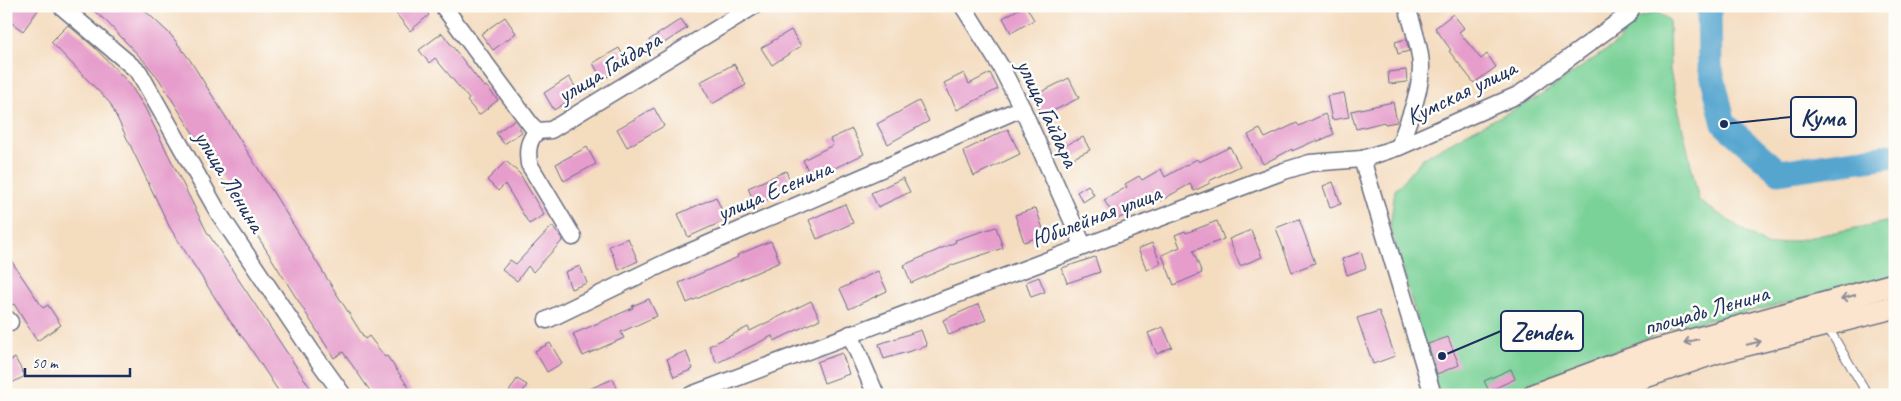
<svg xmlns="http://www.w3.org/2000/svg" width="1901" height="401" font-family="Caveat,sans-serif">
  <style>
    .green { fill: #7ad298; stroke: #4a807b }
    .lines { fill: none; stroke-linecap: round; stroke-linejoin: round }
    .river { stroke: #55a5cf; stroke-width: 25 }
    .building { fill: #e69dcc }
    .lane-casing { stroke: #676c80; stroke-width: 10 }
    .street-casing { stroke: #676c80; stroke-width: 19 }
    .secondary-casing { stroke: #676c80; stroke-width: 25 }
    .lane { stroke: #fff; stroke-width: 8 }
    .street { stroke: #fff; stroke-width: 16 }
    .secondary { stroke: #fbe5cf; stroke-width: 22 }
    .oneway { stroke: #8b8a96 }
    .labels { text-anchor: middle; stroke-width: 5; stroke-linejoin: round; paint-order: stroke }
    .street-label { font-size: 24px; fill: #1b2f5e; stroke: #fdfcf7 }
    .leader { fill: none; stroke: #1b2f5e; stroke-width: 2 }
    .callout-dot { fill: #1b2f5e; stroke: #fdfcf7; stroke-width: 2 }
    .callout { fill: #fdfcf7; stroke: #1b2f5e; stroke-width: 2 }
    .callout-label { font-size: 25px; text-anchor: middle; font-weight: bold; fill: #1b2f5e }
  </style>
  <rect width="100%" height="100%" fill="#fdfcf7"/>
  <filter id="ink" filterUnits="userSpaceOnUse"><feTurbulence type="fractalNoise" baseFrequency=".02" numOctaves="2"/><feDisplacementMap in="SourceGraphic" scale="10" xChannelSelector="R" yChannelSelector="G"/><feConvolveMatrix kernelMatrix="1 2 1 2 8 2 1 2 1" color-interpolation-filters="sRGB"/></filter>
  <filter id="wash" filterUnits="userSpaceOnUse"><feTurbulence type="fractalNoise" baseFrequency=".0096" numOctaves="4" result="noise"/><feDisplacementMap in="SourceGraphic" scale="20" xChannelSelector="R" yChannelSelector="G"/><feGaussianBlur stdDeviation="1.12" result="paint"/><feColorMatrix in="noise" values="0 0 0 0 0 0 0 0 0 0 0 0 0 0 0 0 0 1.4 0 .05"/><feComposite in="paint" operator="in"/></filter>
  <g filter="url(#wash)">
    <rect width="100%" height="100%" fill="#f4dcbf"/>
    <polygon class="green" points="1657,12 1669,20 1670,71 1699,201 1768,246 1895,220 1895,276 1766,308 1672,328 1505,395 1441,395 1436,385 1390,227 1395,190 1423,158 1473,130 1537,98 1618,42 1632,20"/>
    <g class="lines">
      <polyline class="river" points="1709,6 1710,66 1724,124 1779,172 1895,155"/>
    </g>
    <g id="blocks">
      <g class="building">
        <polygon points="6,6 41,6 23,31 6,19"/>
        <polygon points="88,6 140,6 171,35 190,60 365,339 369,336 385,357 387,356 414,395 373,395 343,352 334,358 159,79 144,61 106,21"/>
        <polygon points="390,6 422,6 429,15 410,31"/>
        <polygon points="1024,6 1026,6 1034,20 1011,33 1003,18"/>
        <polygon points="1453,14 1464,28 1459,32 1481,59 1487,54 1496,67 1474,83 1449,51 1451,50 1435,28"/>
        <polygon points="505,17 516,33 493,50 481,34"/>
        <polygon points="681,19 687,28 655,49 649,40"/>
        <polygon points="68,25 94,47 129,83 145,108 207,232 315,395 281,395 247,343 230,321 170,228 110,103 51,42"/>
        <polygon points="791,30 801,46 772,65 761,48"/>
        <polygon points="442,33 484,87 486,86 498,100 479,115 467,101 469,99 435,58 429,63 419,50"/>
        <polygon points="1406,39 1409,51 1398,54 1395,42"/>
        <polygon points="619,48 628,64 602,80 593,63"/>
        <polygon points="734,64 746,85 712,104 700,82"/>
        <polygon points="1406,70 1407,82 1389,84 1388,72"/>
        <polygon points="964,73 969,84 990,73 998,89 957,110 944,83"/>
        <polygon points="569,77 580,94 554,110 544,93"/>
        <polygon points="1069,78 1079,98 1043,116 1033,96"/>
        <polygon points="1344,93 1349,117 1332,120 1327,96"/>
        <polygon points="919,101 929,121 888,144 877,124"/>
        <polygon points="1393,102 1397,122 1385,124 1384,122 1356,129 1351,111"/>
        <polygon points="654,108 664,126 627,147 617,129"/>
        <polygon points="1325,114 1334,134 1317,142 1317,140 1292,151 1292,149 1263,164 1248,135 1260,129 1265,138 1297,123 1299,126"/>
        <polygon points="514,120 522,132 504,144 496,133"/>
        <polygon points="852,129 864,154 812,179 803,160 833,145 830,139"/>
        <polygon points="1008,129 1020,154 974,176 963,151"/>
        <polygon points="1083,137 1090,150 1067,161 1060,148"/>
        <polygon points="587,147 596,164 564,181 556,164"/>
        <polygon points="1230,147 1240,166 1209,181 1210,183 1194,191 1190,184 1160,201 1158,197 1116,220 1104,200 1127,187 1125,184 1139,176 1142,180 1161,169 1165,177 1197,159 1199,162"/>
        <polygon points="506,161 520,174 544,215 529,224 505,184 498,191 487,180"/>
        <polygon points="786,171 793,188 755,205 748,188"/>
        <polygon points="903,178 910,192 878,207 871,193"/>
        <polygon points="1333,182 1341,204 1330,207 1323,186"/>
        <polygon points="1088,185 1094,195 1083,202 1077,192"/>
        <polygon points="716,197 726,220 688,237 678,214"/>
        <polygon points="845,204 853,223 817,239 809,220"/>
        <polygon points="1036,208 1045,235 1024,242 1015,215"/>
        <polygon points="1299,219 1315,263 1292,272 1276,228"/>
        <polygon points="1217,221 1224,239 1193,251 1202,273 1174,285 1162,255 1180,247 1175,235 1185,231 1186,233"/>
        <polygon points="552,226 563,240 533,272 528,266 517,281 502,270 510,260 516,264"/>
        <polygon points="996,227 1003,248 955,264 911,283 904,265 956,242 955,240"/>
        <polygon points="1251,230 1262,257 1240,266 1229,239"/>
        <polygon points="628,238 638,261 619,270 609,246"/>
        <polygon points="771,241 780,262 687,303 679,283 738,257 737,255"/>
        <polygon points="1152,243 1161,263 1147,270 1138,249"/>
        <polygon points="1361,252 1366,268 1347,275 1342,259"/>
        <polygon points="6,253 43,308 48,305 61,325 37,341 14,304 6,308"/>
        <polygon points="1095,257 1100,272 1067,283 1062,268"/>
        <polygon points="580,266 587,283 571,289 565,272"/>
        <polygon points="878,271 887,291 849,309 840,289"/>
        <polygon points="1039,277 1045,292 1031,297 1026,282"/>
        <polygon points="649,299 657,316 621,332 624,338 583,356 573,334 633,308 632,306"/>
        <polygon points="811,301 820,319 774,341 772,336 717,363 709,346 748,327 750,331"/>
        <polygon points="979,304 986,320 949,335 943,320"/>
        <polygon points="1379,311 1395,356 1373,364 1357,318"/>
        <polygon points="1163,327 1172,347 1157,354 1148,333"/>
        <polygon points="921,330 927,346 884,359 879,344"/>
        <polygon points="1448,337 1459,365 1437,374 1428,344"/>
        <polygon points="550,343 562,363 547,372 535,351"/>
        <polygon points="686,351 693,369 674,377 667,359"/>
        <polygon points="842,353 849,374 824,383 817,362"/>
        <polygon points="15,358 25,376 6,386 6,363"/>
        <polygon points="1511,369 1515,379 1489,391 1484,381"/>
        <polygon points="517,379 527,385 521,395 507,395"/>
        <polygon points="613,379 620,395 575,395"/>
      </g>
    </g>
  </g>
  <g filter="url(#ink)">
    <use href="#blocks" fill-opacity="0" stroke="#676c80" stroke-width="1"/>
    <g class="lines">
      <g class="lane-casing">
        <polyline id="lane" points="1827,326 1868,395"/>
      </g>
      <g class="street-casing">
        <g id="street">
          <polyline points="61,6 139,72 218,212 312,352 343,395"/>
          <polyline points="443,6 531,125 537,131 551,130 754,6"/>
          <polyline points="963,6 1001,67 1022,108 1083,245"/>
          <path d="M1407,6C1412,25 1421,48 1421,68C1420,95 1408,121 1399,147L1520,94L1629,14L1632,6"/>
          <path d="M537,131C528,141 527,150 529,164L573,237"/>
          <polyline points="1362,159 1433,395"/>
          <polyline points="6,318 10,322"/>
          <polyline points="547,320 671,260 1022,108"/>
          <polyline points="850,334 876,395"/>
          <polyline points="691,395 1284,171 1310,163 1362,159 1399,147"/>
        </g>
      </g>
      <g class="secondary-casing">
        <g id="secondary">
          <polyline points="1534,395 1653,351 1895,284"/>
          <polyline points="1591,395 1717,352 1895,307"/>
        </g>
      </g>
      <use href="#lane" class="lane"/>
      <use href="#street" class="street"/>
      <use href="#secondary" class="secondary"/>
    </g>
    <defs><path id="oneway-shaft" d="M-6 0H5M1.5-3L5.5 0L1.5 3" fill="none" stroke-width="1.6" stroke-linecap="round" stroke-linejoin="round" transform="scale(1.25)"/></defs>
    <g class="oneway">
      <use href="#oneway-shaft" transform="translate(1848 297) rotate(164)"/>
      <use href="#oneway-shaft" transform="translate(1691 341) rotate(164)"/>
      <use href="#oneway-shaft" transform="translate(1754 343) rotate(-14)"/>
    </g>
  </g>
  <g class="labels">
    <g class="street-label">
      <text transform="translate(609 67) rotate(-31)" y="8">улица Гайдара</text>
      <text transform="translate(1461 92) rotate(-26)" y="8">Кумская улица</text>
      <text transform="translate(1048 113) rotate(65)" y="8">улица Гайдара</text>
      <text transform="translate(230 181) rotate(59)" y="8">улица Ленина</text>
      <text transform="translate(774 190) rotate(-23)" y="8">улица Есенина</text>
      <text transform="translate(1096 216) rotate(-21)" y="8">Юбилейная улица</text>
      <text transform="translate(1706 310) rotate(-16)" y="8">площадь Ленина</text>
    </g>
  </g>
  <path class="leader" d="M1724 124L1791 117M1442 356L1501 331"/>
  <g class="callout-dot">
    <circle cx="1724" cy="124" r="5"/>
    <circle cx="1442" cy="356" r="5"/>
  </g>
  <g class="callout">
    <rect x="1791" y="97" width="65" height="40" rx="5"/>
    <rect x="1501" y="311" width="82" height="40" rx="5"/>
  </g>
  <g class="callout-label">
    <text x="1823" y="126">Кума</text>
    <text x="1542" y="340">Zenden</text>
  </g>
  <rect width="1901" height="401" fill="none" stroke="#fdfcf7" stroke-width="25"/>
  <path d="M25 368v8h105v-8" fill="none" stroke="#1b2f5e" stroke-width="2.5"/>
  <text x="32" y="368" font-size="15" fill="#1b2f5e" stroke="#fdfcf7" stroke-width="4" paint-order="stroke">50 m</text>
</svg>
